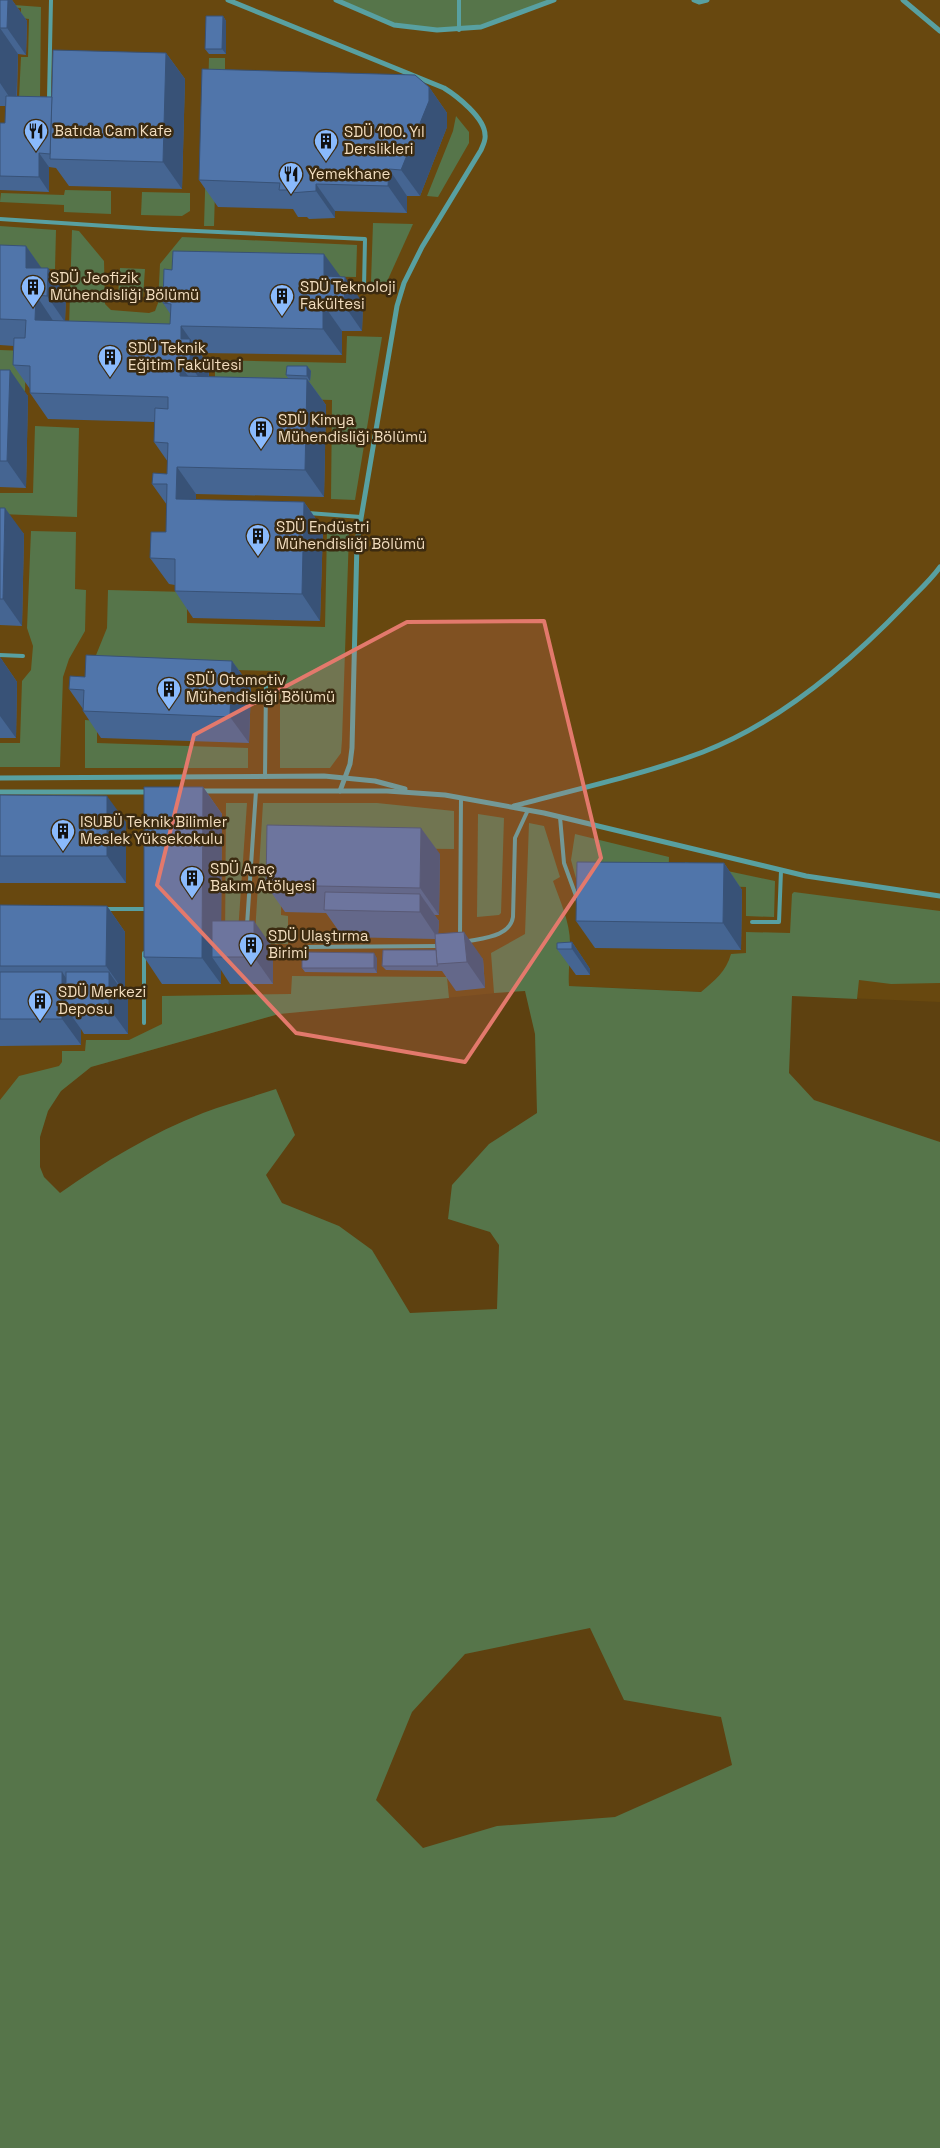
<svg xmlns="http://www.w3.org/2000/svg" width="940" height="2148" font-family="'Space Grotesk',sans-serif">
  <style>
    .built { fill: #68480f }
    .green { fill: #56754a; fill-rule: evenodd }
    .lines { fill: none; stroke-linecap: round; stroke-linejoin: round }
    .lane { stroke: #58a0a1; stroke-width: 4 }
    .street { stroke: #58a0a1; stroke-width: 5 }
    .wall { fill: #456592 }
    .shaded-wall { fill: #385277 }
    .building { fill: #5075aa; stroke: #385277 }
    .marked { fill: #e3796c; fill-opacity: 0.2; stroke: #e3796c; stroke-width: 4; stroke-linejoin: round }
    .labels { text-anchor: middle; stroke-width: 5; stroke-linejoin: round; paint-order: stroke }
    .poi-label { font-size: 15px; fill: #f2ddbf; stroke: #3b2a10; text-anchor: start }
  </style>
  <rect width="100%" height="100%" fill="#5e4110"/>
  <polygon class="built" points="0,0 940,0 940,1002 569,986 279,1014 91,1067 0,1140"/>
  <g class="green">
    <polygon points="336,0 554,0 481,27 459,30 394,25"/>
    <polygon points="0,4 41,7 40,99 19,98 21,57 28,57 29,19 21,18 21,8 0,7"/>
    <polygon points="209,58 225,58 225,92 218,93 214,226 204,226"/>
    <polygon points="456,116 469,132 469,143 438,197 427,196 453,131"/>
    <polygon points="65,190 111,191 111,214 64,212 64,205 0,202 1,193 64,195"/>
    <polygon points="142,192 190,193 190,211 182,216 141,215"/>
    <polygon points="373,223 413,224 385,286 371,282"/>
    <polygon points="0,226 56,230 55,269 0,267"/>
    <polygon points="72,230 79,231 104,261 105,304 111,310 149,313 155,311 158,303 160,264 182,237 357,245 356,277 188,274 177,333 69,326"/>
    <polygon points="120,268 145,269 143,297 118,296"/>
    <polygon points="347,336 382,337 355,500 331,499 332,400 215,397 215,360 346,363"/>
    <polygon points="0,350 26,351 25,391 0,390"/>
    <polygon points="35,426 79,428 77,517 0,514 0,493 33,493"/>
    <polygon points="327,530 349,534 342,740 341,753 330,768 280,768 280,671 107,667 92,665 107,628 108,590 187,592 187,623 325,627"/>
    <polygon points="31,531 76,532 75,589 86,590 85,631 69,659 63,677 60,767 0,767 0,743 20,743 22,681 31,670 33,646 27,628"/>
    <polygon points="85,720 97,721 97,743 248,748 248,768 85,768"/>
    <polygon points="226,803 247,803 238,932 225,944"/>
    <polygon points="263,803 377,803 454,811 454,849 282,847 281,915 288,916 288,944 261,944 255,934"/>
    <polygon points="478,814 504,818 501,913 499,915 477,917"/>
    <path d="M529,823L544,826L560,877L553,881C560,901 571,924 570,946C570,960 568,973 569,986L701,992C715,980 726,972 731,954L746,953V932L790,933L792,894L794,892L940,911V983L891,984L859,980L857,999L792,996L789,1073L814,1100L940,1142V2148H0V1100L19,1076L59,1066L62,1062V1051H85L86,1040H129L162,1024V996L291,994L292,976L447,977L449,998L279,1014L91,1067L61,1091L48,1111L40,1137V1167L44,1177L60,1193C104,1162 152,1133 203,1113C227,1104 252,1097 276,1089L295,1135L266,1175L282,1203L339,1226L372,1250L410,1313L497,1309L499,1245L490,1232L448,1219L452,1185L489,1144L537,1113L535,1034L525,991L494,993L491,953L525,934ZM590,1628L624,1700L721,1717L732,1765L615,1817L497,1826L423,1848L376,1800L412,1712L465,1654Z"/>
    <polygon points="575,834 669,857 668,885 578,886 571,860"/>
    <polygon points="685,862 775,881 774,917 746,916 746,887 684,885"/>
  </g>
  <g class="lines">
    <g class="lane">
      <polyline points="459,30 459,0"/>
      <polyline points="49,98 51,0"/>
      <polyline points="0,219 153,229 365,239 364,288"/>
      <polyline points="308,513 361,517"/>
      <polyline points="0,655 23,656"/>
      <polyline points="241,679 259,679 266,684 265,777"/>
      <polyline points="560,817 564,863 579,904"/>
      <polyline points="104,909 144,909"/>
      <polyline points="752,922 779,922 781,871"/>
      <polyline points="247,925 256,791"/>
      <polyline points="460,936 461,798"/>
      <path d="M465,942C482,938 510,937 513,917L515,838L528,810"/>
      <polyline points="306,947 439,946"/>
      <polyline points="144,1023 144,953"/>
    </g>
    <g class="street">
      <path d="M228,0L444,88C457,96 485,118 485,135C486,140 483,145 481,150L422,247L404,283L397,306L357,542L352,748L350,764L340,791"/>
      <polyline points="336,0 394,25 437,30 481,27 554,0"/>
      <polyline points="694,0 699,2 707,0"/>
      <polyline points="903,0 940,31"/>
      <polyline points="0,778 324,776 375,781 405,789"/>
      <polyline points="200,791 387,791 445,795 544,813 806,876 940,896"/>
      <polyline points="0,792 149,792"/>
      <path d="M514,806C577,789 642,775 703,752C778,723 849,663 904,606C916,593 930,581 940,567"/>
    </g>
  </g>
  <g class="wall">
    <polygon points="0,0 12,0 27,21 26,55 18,54 17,96 52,98 166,53 185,79 182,189 69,186 56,168 49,167 49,192 0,190 0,123 5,123 6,106 0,106"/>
    <polygon points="223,16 226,21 226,54 209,54 205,49"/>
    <polygon points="429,87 447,113 447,127 420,196 407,196 407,213 335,211 335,218 309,219 307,217 298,217 293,209 218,207 199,180"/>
    <polygon points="0,245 26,246 41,268 66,295 65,321 170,324 171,315 163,303 340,276 363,303 362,331 342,331 342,355 200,353 209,366 209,377 288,378 286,375 307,366 311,371 310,381 308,380 326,405 324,497 196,494 196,500 304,502 323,529 320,621 193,618 175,591 175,585 169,584 150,558 166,532 167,505 152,484 167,474 168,462 154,442 154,422 48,419 30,393 30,389 13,365 14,346 0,345"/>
    <polygon points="0,370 28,396 26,488 0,487"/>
    <polygon points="0,508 24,534 22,626 0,625"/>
    <polygon points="0,657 17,682 16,738 0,738"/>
    <polygon points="232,661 251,687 249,743 101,738 83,711 83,709 69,689 85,677"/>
    <polygon points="203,787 222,814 221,921 273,948 273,984 230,984 221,970 221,984 162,984 144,957"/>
    <polygon points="0,795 126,822 126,883 0,883"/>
    <polygon points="440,854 439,915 434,915 439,921 438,934 483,959 485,988 456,991 442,971 386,970 382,966 436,950 435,939 343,937 326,913 285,912 266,885"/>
    <polygon points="724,863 742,890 741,950 595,948 576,921"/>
    <polygon points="0,905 107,906 125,932 125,993 124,993 128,999 128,1034 84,1034 81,1029 81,1045 0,1046"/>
    <polygon points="572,942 590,969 590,975 576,975 557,949"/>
    <polygon points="377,958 377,973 305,972 302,968"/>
  </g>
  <g class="shaded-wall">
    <polygon points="4,0 12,0 27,21 26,55 7,28"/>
    <polygon points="223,16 226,21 226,54 222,49"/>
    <polygon points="0,28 18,54 16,107 0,83"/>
    <polygon points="166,53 185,79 182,189 163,162"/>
    <polygon points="429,87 447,113 447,127 420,196 401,170"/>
    <polygon points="39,153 49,167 49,192 39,177"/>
    <polygon points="389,169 407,196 407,213 388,186"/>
    <polygon points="316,184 335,211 335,218 316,191"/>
    <polygon points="26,246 45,273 26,268"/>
    <polygon points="324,254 343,280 324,276"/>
    <polygon points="48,268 66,295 65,322 47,296"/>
    <polygon points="345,277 363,303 362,331 344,305"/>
    <polygon points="36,295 54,322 35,320"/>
    <polygon points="323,304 342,331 342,355 323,329"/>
    <polygon points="181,326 209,366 208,391 190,365 181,339"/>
    <polygon points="180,365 199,391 180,376"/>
    <polygon points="307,366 311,371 310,381 307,376"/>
    <polygon points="10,370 28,396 26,488 7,461"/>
    <polygon points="307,379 326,405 324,497 305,470"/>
    <polygon points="177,467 196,494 195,526 176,499"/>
    <polygon points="304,502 323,529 320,621 302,594"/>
    <polygon points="5,508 24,534 22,626 3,599"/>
    <polygon points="0,657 17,682 16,738 0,716"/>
    <polygon points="232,661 251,687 249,743 230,717"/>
    <polygon points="203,787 222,814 221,957 212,957 221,970 221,984 202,958"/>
    <polygon points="107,796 126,822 126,883 107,856"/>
    <polygon points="421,828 440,854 439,915 420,888"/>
    <polygon points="724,863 742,890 741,950 723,923"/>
    <polygon points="420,894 439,921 438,939 420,912"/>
    <polygon points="107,906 125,932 125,993 106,966"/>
    <polygon points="254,921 273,948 273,984 254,957"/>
    <polygon points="464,932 483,959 485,988 467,962"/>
    <polygon points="572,942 590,969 590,975 572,949"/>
    <polygon points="374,953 377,958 377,973 374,968"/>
    <polygon points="62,972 80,999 66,1008 81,1029 81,1045 62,1019"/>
    <polygon points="109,972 128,999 128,1034 109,1008"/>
  </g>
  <g class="building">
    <polygon points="0,0 8,0 7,28 0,28"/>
    <polygon points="206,16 223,16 222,49 205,49"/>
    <polygon points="53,50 166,53 163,162 50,159"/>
    <polygon points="202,69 415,75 429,87 429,101 401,170 389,169 388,186 316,184 316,191 290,193 291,190 279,190 280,183 199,180"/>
    <polygon points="6,96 52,97 50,154 39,153 39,177 0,176 0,123 5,123"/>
    <polygon points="0,245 26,246 26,268 48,268 47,296 36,295 35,320 170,324 171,304 163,303 164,269 172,270 173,251 324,254 324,276 345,277 344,305 323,304 323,329 181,326 181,339 190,339 190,365 180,365 180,376 307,379 305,470 177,467 176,499 304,502 302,594 175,591 175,559 150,558 151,532 166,532 167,484 152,484 153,473 167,474 168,443 154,442 155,408 168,409 168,397 30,393 30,366 13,365 14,338 25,338 26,320 0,319"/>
    <polygon points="287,366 307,366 307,376 286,375"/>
    <polygon points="0,370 10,370 7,461 0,461"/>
    <polygon points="0,508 5,508 3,599 0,599"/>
    <polygon points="86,655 232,661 230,717 83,711 84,690 69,689 70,676 85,677"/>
    <polygon points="144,787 203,787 202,958 144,957"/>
    <polygon points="0,795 107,796 107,856 0,856"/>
    <polygon points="267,825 421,828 420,888 266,885"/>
    <polygon points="577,862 724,863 723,923 576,921"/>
    <polygon points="325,892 420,894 420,912 324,910"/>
    <polygon points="0,905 107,906 106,966 0,966"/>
    <rect x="212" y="921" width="42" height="36"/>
    <polygon points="464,932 467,962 437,964 435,934"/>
    <polygon points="572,942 572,949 557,949 557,943"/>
    <polygon points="383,950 436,950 437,964 438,966 382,966"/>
    <polygon points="302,952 374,953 374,968 302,968"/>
    <rect x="0" y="972" width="62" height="47"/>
    <rect x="66" y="972" width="43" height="36"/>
  </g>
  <path class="marked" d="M544,621L601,858L465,1062L296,1033L157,885L194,735L407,622Z"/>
  <defs>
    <g id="restaurant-pin" transform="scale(1.25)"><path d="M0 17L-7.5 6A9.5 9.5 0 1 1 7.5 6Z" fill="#8abafc" stroke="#3b2a10"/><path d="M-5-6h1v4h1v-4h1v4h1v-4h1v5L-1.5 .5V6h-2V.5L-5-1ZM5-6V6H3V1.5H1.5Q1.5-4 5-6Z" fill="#111"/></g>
    <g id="building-pin" transform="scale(1.25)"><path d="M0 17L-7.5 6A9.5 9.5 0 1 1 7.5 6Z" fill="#8abafc" stroke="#3b2a10"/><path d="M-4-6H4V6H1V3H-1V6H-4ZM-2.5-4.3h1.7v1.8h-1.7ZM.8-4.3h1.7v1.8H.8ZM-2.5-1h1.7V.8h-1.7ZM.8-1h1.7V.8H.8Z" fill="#111"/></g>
  </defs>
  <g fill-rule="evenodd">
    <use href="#restaurant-pin" x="36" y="131"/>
    <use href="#building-pin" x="326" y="141"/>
    <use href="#restaurant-pin" x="291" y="174"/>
    <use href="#building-pin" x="33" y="287"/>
    <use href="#building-pin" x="282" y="296"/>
    <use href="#building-pin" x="110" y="357"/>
    <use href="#building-pin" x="261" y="429"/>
    <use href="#building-pin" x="258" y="536"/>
    <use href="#building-pin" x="169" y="689"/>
    <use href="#building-pin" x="63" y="831"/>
    <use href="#building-pin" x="192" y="878"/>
    <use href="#building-pin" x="251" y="945"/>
    <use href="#building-pin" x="40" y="1001"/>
  </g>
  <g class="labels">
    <g class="poi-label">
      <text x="54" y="136">Batıda Cam Kafe</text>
      <text x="344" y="137">SDÜ 100. Yıl<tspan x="344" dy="17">Derslikleri</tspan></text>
      <text x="308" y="179">Yemekhane</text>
      <text x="50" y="283">SDÜ Jeofizik<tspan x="50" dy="17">Mühendisliği Bölümü</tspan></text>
      <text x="300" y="292">SDÜ Teknoloji<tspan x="300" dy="17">Fakültesi</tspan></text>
      <text x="128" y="353">SDÜ Teknik<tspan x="128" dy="17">Eğitim Fakültesi</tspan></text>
      <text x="278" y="425">SDÜ Kimya<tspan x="278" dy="17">Mühendisliği Bölümü</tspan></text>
      <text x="276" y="532">SDÜ Endüstri<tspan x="276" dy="17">Mühendisliği Bölümü</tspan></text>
      <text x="186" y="685">SDÜ Otomotiv<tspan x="186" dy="17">Mühendisliği Bölümü</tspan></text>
      <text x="80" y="827">ISUBÜ Teknik Bilimler<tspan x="80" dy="17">Meslek Yüksekokulu</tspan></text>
      <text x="210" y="874">SDÜ Araç<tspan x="210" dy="17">Bakım Atölyesi</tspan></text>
      <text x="268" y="941">SDÜ Ulaştırma<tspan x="268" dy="17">Birimi</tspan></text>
      <text x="58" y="997">SDÜ Merkezi<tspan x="58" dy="17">Deposu</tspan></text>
    </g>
  </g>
</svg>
